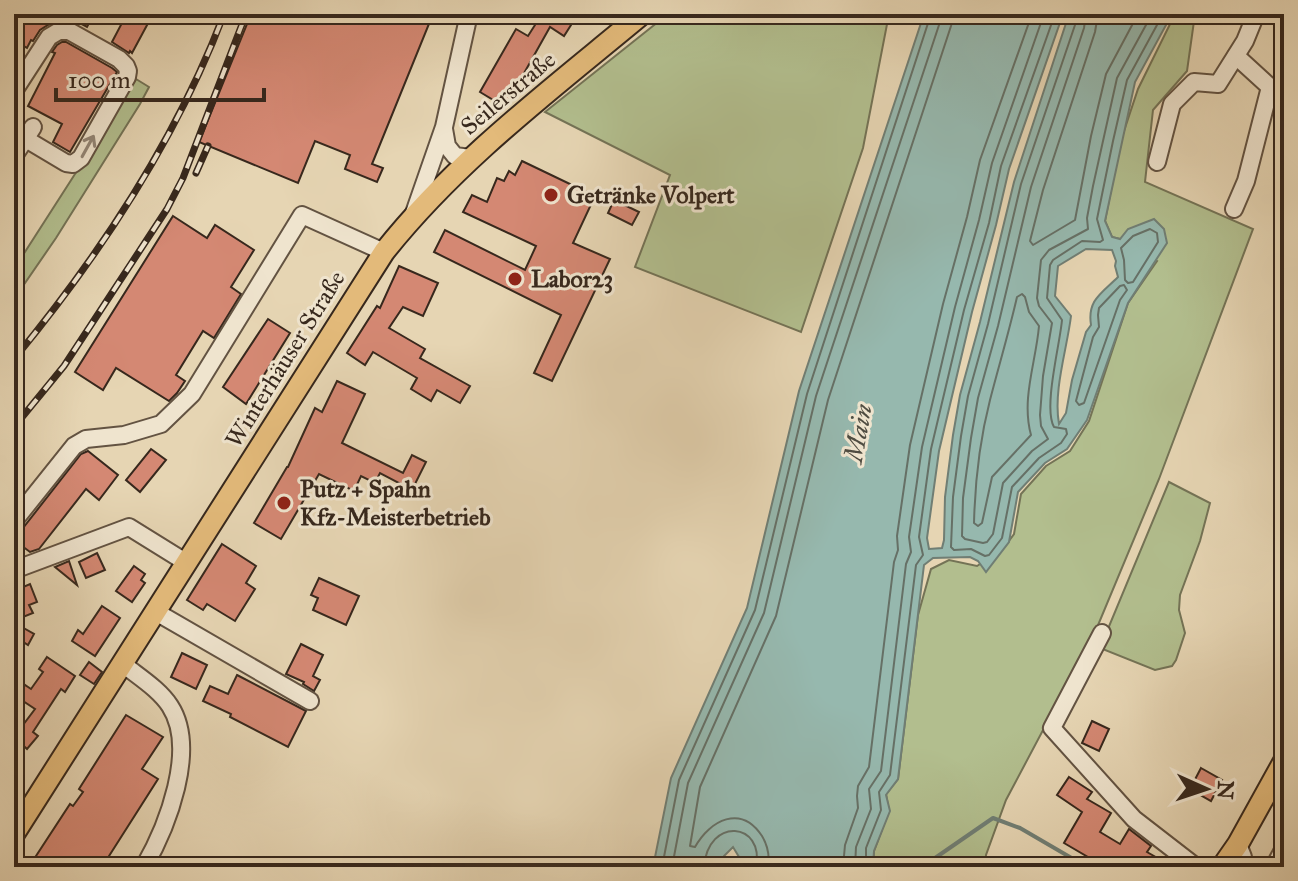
<svg xmlns="http://www.w3.org/2000/svg" width="1298" height="881" font-family="'IM FELL Great Primer',serif">
  <style>
    .green { fill: #b2be8e; stroke: #747356; stroke-width: 2 }
    .water { fill: #96b8ae; stroke: #707e74; stroke-width: 2; fill-rule: evenodd }
    .lines { fill: none; stroke-linecap: round; stroke-linejoin: round }
    .shore { stroke: #667066; stroke-width: 2 }
    .stream { stroke: #707e74; stroke-width: 4 }
    .building { fill: #d48873; stroke: #37281d; stroke-width: 2 }
    .minor-casing { stroke: #635342; stroke-width: 20 }
    .major-casing { stroke: #37281d; stroke-width: 24 }
    .minor { stroke: #efe4ce; stroke-width: 16 }
    .major { stroke: #e3ba7a; stroke-width: 20 }
    .rail-casing { stroke: #37281d; stroke-width: 7 }
    .rail { stroke: #efe4ce; stroke-width: 4; stroke-dasharray: 12; stroke-linecap: butt }
    .oneway { stroke: #938676 }
    .poi-dot { fill: #8f2418; stroke: #efe4ce; stroke-width: 3 }
    .labels { text-anchor: middle; stroke-width: 6; stroke-linejoin: round; paint-order: stroke }
    .street-label { font-size: 24px; fill: #37281d; stroke: #efe4ce }
    .poi-label { font-size: 24px; font-weight: bold; fill: #37281d; stroke: #efe4ce; text-anchor: start }
    .water-label { font-size: 26px; font-style: italic; fill: #4f4c41; stroke: #efe4ce }
  </style>
  <rect width="100%" height="100%" fill="#e6d5b3"/>
  <filter id="stains"><feTurbulence type="fractalNoise" baseFrequency=".0025" numOctaves="4"/><feColorMatrix values="0 0 0 0 .2 0 0 0 0 .09 0 0 0 0 .02 0 0 0 .5 -.17"/></filter>
  <radialGradient id="worn" r=".72"><stop offset=".6" stop-color="#630" stop-opacity="0"/><stop offset="1" stop-color="#630" stop-opacity=".3"/></radialGradient>
  <g class="green">
    <polygon points="668,14 889,14 863,148 801,332 635,267 670,175 545,112"/>
    <polygon points="1175,14 1195,14 1187,71 1153,110 1145,182 1253,229 1159,479 1096,630 1006,800 986,855 985,867 873,867 874,851 889,811 886,794 898,779 918,615 931,569 949,560 977,566 1003,549 1014,534 1021,494 1046,466 1070,451 1089,421 1128,303 1157,261 1120,239 1112,237 1105,221 1120,143 1138,89"/>
    <polygon points="136,79 149,87 140,104 56,238 14,299 14,269"/>
    <polygon points="1169,482 1210,503 1200,541 1180,595 1179,610 1185,633 1176,660 1172,666 1155,670 1100,648"/>
  </g>
  <path class="water" d="M924,14H1063L1009,169L996,225L972,312L939,451L927,538L929,549L942,548L944,540L945,497L953,435L960,395L980,322L1014,182L1069,14H1172L1135,82L1105,221L1112,237L1120,239L1128,229L1154,219L1164,229L1167,243L1128,303L1087,420L1067,449L1045,463L1018,492L1009,542L986,572L978,561L970,557L933,558L924,565L898,779L886,795L890,811L874,851L873,867H737L739,857L733,847L724,856L722,867H653L671,778L747,608L799,391ZM1086,249L1112,250L1116,261L1115,266L1118,277C1102,293 1087,300 1091,325L1086,332L1072,380L1066,413L1059,424C1053,391 1067,349 1071,316L1055,296L1058,266Z"/>
  <g class="lines">
    <g class="shore">
      <path d="M1076,14L1075,25L1021,184L988,324L968,396L961,436L953,497L951,547L954,550L971,549L985,556L989,555L1002,538L1012,487L1039,458L1061,443L1067,434L1066,429L1054,427C1043,408 1060,344 1062,320L1047,298L1050,265L1053,260L1082,241L1100,242L1103,240L1097,219L1113,141L1127,80L1163,14"/>
      <polyline points="1086,14 1084,28 1031,187 998,326 978,398 971,438 963,498 962,536 965,539 983,543 987,542 993,534 1003,483 1032,451 1048,439 1041,426 1040,415 1043,376 1052,323 1039,306 1037,298 1041,260 1049,250 1088,229 1087,218 1093,186 1117,78 1152,14"/>
      <polyline points="1098,14 1095,32 1043,190 1030,241 1033,245 1075,220 1091,136 1106,74 1138,14"/>
      <polygon points="1150,229 1157,233 1158,242 1133,282 1128,283 1125,280 1124,260 1121,248 1133,236"/>
      <polygon points="1124,285 1127,290 1120,300 1084,403 1079,405 1076,401 1093,337 1099,327 1098,315 1099,308 1120,286"/>
      <path d="M1022,294L1025,297L1029,312L1039,326C1036,362 1021,399 1031,435L992,477L982,523L978,526L974,523C975,482 980,439 990,400C999,365 1009,332 1017,297Z"/>
      <polyline points="662,867 679,780 755,610 807,394 931,14"/>
      <polyline points="672,867 688,783 764,613 816,396 940,22 941,14"/>
      <path d="M704,867C708,816 765,822 756,867"/>
      <path d="M768,867C770,855 768,846 762,836C741,804 710,820 695,847L690,846L700,787L776,616L828,400L951,26L953,14"/>
      <polyline points="843,867 845,845 858,808 857,796 858,786 869,767 894,562 898,550 897,536 910,445 943,304 967,217 980,160 1032,14"/>
      <polyline points="855,867 856,847 871,809 869,789 881,771 906,564 911,552 909,537 922,447 955,307 979,220 992,163 1044,14"/>
      <polyline points="866,867 866,848 881,810 879,792 890,775 916,565 923,555 919,537 931,449 964,310 989,223 1001,166 1055,14"/>
    </g>
    <polyline class="stream" points="922,867 993,818 1020,828 1087,867"/>
  </g>
  <g class="building">
    <polygon points="14,14 56,14 51,23 40,30 33,41 31,40 27,48 14,41"/>
    <polygon points="63,14 94,14 87,27"/>
    <polygon points="106,14 153,14 132,53 130,51 129,53 112,42 122,23"/>
    <polygon points="251,14 433,14 372,164 383,168 377,182 345,169 350,155 315,141 298,183 199,142"/>
    <polygon points="542,14 578,14 564,36 550,27 505,107 480,92 516,29 528,36"/>
    <polygon points="62,42 66,42 112,68 117,72 70,152 53,142 62,124 28,106 55,53 52,52 57,45"/>
    <polygon points="522,161 595,196 573,243 610,259 552,381 534,373 561,315 434,252 445,230 525,270 536,246 463,212 472,195 487,202 497,178 504,181 509,171 515,175"/>
    <polygon points="614,200 639,212 632,225 608,213"/>
    <polygon points="173,216 207,238 215,225 254,250 231,287 241,294 214,338 203,331 176,375 185,381 177,393 169,401 116,368 103,390 75,372"/>
    <polygon points="399,266 438,283 423,316 403,307 389,328 425,349 420,358 470,386 460,403 437,390 431,401 411,389 417,378 373,352 365,365 347,353 377,306 380,308"/>
    <polygon points="268,319 290,333 246,404 223,387"/>
    <polygon points="337,381 365,394 342,443 403,473 412,455 426,462 412,490 380,473 375,483 361,476 354,491 319,474 281,539 254,523 287,467 288,467 315,408 322,412"/>
    <polygon points="151,449 166,460 140,492 126,480"/>
    <polygon points="88,451 118,475 99,500 86,489 39,549 30,552 14,540 14,534 23,528 81,454"/>
    <polygon points="222,544 256,566 246,583 255,589 235,621 207,604 203,610 187,600"/>
    <polygon points="97,553 105,570 86,578 79,562"/>
    <polygon points="69,561 77,585 55,567"/>
    <polygon points="134,566 145,574 141,580 145,583 132,602 116,591"/>
    <polygon points="319,578 359,596 346,625 313,610 318,598 311,595"/>
    <polygon points="30,584 37,602 29,605 33,613 18,619 14,609 14,591"/>
    <polygon points="102,606 120,618 95,656 72,641 78,630 83,634"/>
    <polygon points="20,626 34,634 28,645 14,636"/>
    <polygon points="301,644 323,655 313,676 320,680 314,691 303,684 304,682 286,674"/>
    <polygon points="182,653 207,665 196,689 171,677"/>
    <polygon points="47,657 75,676 65,692 61,689 33,732 38,736 27,749 14,737 35,709 17,697 25,685 31,689 43,672 39,669"/>
    <polygon points="89,662 102,672 94,684 80,675"/>
    <polygon points="237,675 306,711 288,747 230,717 231,714 203,701 210,686 228,694"/>
    <polygon points="126,715 163,737 142,769 158,779 102,867 52,867 36,856 70,804 73,806 83,792 79,789"/>
    <polygon points="1092,721 1109,729 1099,751 1082,743"/>
    <polygon points="1201,768 1222,780 1211,801 1190,789"/>
    <polygon points="1069,777 1092,792 1087,799 1111,813 1100,832 1120,844 1129,829 1151,846 1147,852 1173,867 1096,867 1098,863 1064,843 1082,812 1057,795"/>
  </g>
  <g class="lines">
    <g class="minor-casing">
      <g id="minor">
        <polyline points="14,91 49,37 59,31 69,31 119,59 126,66 128,71 127,77 81,158 73,164 66,163 14,132"/>
        <polyline points="444,129 447,146 455,156 470,158"/>
        <polyline points="14,156 33,127"/>
        <polyline points="1157,162 1172,104 1194,82 1218,84 1245,41 1256,14"/>
        <polyline points="1234,209 1246,181 1270,87 1236,56"/>
        <polyline points="413,216 444,127 469,14"/>
        <polyline points="14,521 74,446 86,439 124,435 161,424 192,394 302,215 384,252"/>
        <polyline points="14,570 129,527 187,563"/>
        <polyline points="156,612 310,701"/>
        <polyline points="1102,633 1052,728 1134,819 1196,867"/>
        <path d="M123,664C139,677 159,689 170,706C198,749 167,827 144,867"/>
        <polyline points="1238,844 1243,857 1241,867"/>
        <polyline points="1274,867 1284,848"/>
      </g>
    </g>
    <g class="major-casing">
      <g id="major">
        <path d="M14,834L384,252C457,160 552,89 642,14"/>
        <polyline points="1222,867 1238,844 1284,761"/>
      </g>
    </g>
    <use href="#minor" class="minor"/>
    <use href="#major" class="major"/>
    <g class="rail-casing">
      <g id="rail">
        <polyline points="196,173 208,146"/>
        <path d="M14,359C100,255 176,140 224,14"/>
        <polyline points="14,427 64,366 167,209 183,178 246,14"/>
      </g>
    </g>
    <use href="#rail" class="rail"/>
  </g>
  <defs><path id="oneway-shaft" d="M-6 0H5M1.5-3L5.5 0L1.5 3" fill="none" stroke-width="1.6" stroke-linecap="round" stroke-linejoin="round" transform="scale(2)"/></defs>
  <use class="oneway" href="#oneway-shaft" transform="translate(88 146) rotate(-61)"/>
  <g class="poi-dot">
    <circle cx="551" cy="195" r="8"/>
    <circle cx="515" cy="279" r="8"/>
    <circle cx="284" cy="503" r="8"/>
  </g>
  <g class="labels">
    <g class="street-label">
      <text transform="translate(508 93) rotate(-40)" y="8">Seilerstraße</text>
      <text transform="translate(285 359) rotate(-58)" y="8">Winterhäuser Straße</text>
    </g>
    <g class="poi-label">
      <text x="567" y="203">Getränke Volpert</text>
      <text x="531" y="287">Labor23</text>
      <text x="300" y="497">Putz + Spahn<tspan x="300" dy="28">Kfz-Meisterbetrieb</tspan></text>
    </g>
    <g class="water-label">
      <text transform="translate(858 433) rotate(-79)" y="9">Main</text>
    </g>
  </g>
  <rect width="1298" height="881" fill="none" stroke="#e6d5b3" stroke-width="48"/>
  <rect x="16" y="16" width="1266" height="849" fill="none" stroke="#37281d" stroke-width="4"/>
  <rect x="24" y="24" width="1250" height="833" fill="none" stroke="#37281d" stroke-width="2"/>
  <g transform="translate(1206 789) rotate(93)" stroke="#efe4ce" stroke-width="6" paint-order="stroke">
  <path d="M0-6L14 30L0 20L-14 30Z" fill="#37281d"/>
  <text y="-12" font-size="22" font-weight="bold" text-anchor="middle" fill="#37281d">N</text>
  </g>
  <path d="M56 88v12h208v-12" fill="none" stroke="#37281d" stroke-width="4"/>
  <text x="68" y="88" font-size="24" fill="#37281d" stroke="#efe4ce" stroke-width="6" paint-order="stroke">100 m</text>
  <rect width="100%" height="100%" filter="url(#stains)"/>
  <rect width="100%" height="100%" fill="url(#worn)"/>
</svg>
